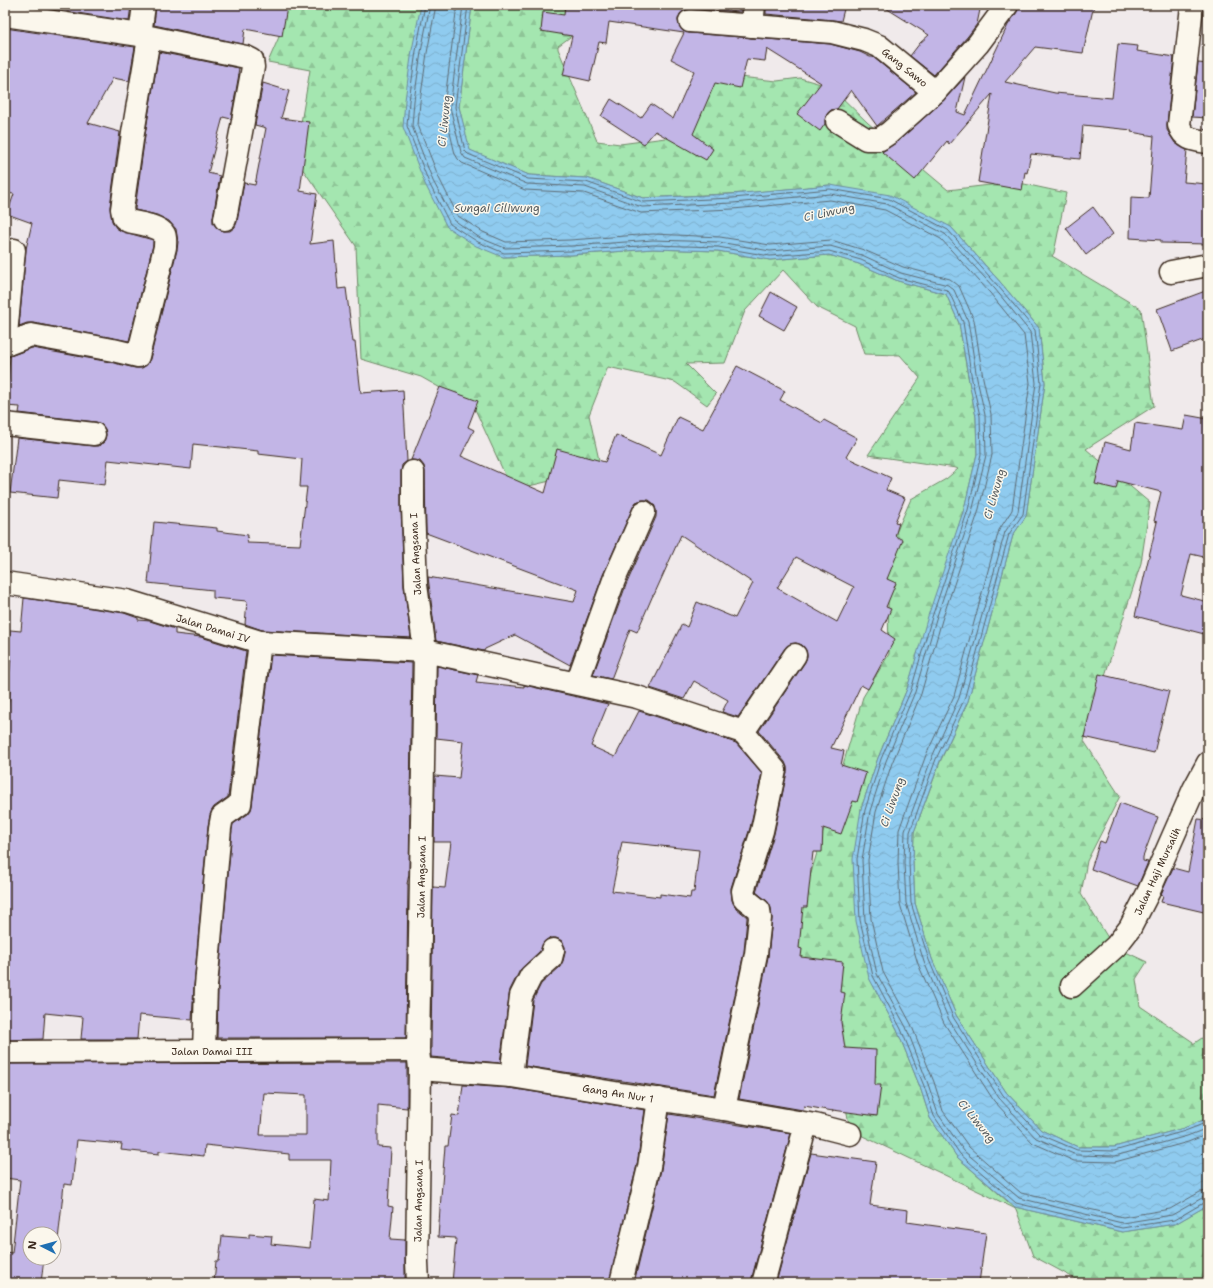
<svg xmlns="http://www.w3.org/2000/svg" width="1213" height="1288" font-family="'Shantell Sans',sans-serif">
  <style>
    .forest { fill: url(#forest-firs); stroke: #708867 }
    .water { fill: url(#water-waves); stroke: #6d8b9b }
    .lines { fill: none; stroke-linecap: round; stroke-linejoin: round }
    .shore { stroke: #5d6a72; stroke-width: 1 }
    .building { fill: #c2b5e6; stroke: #3b2a1e; fill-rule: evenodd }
    .minor-casing { stroke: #3b2a1e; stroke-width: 25 }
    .minor { stroke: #fbf7ec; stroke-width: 22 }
    .labels { text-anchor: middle; stroke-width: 3; stroke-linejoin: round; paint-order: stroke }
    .street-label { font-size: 10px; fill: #3b2a1e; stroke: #fbf7ec }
    .water-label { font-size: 11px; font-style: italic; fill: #545a5d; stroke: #fbf7ec }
  </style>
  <defs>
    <pattern id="forest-firs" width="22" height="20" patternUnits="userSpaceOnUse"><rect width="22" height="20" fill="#a4e6b0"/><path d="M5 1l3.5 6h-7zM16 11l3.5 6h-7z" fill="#8ec597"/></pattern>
    <pattern id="water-waves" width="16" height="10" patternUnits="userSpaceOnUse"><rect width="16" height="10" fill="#8fcbef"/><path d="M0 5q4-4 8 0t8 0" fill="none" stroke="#7caecc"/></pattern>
  </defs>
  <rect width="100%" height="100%" fill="#f0eaeb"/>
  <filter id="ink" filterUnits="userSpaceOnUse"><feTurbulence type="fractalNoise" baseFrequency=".025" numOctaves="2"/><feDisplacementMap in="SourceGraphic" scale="8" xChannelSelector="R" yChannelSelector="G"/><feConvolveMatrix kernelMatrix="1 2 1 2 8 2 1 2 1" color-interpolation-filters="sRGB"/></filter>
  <g filter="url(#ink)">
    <g class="forest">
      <polygon points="287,5 421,5 503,257 571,255 653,249 718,251 770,260 829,255 859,264 898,281 946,294 959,323 967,371 976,417 977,454 964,509 907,689 878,758 861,809 869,977 897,1030 920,1087 930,1118 957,1157 1015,1208 1015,1207 1122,1232 1175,1224 1208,1205 1208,1283 1083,1283 1033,1256 1016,1209 850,1130 841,1079 785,940 811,873 863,697 889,654 887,553 911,499 946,479 958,469 956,468 868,455 920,378 900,355 864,354 855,326 817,307 783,270 745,311 725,363 686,364 716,394 707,405 675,382 608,367 589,415 601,469 512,490 474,407 421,377 361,359 356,246 295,158 310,70 268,62 282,30"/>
      <polygon points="472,5 611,5 605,11 558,46 558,49 597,141 620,144 673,137 711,74 777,81 800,78 831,87 868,123 948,190 1015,182 1066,193 1054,253 1052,256 1141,309 1154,406 1086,449 1150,503 1141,563 1084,741 1120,796 1087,861 1081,894 1113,946 1147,962 1136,979 1140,1006 1193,1042 1193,1044 1208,1034 1208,1118 1184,1128 1114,1147 1078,1147 1041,1130 1006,1092 956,1015 932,959 915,903 913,863 914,832 940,762 968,701 1013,535 1026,516 1045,383 1039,328 1001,283 951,227 830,185 746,193 643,198 587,178 529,175 469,150 459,107"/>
    </g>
    <polygon class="water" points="421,5 472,5 459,107 470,150 529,175 587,178 643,198 732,194 830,185 890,195 951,227 1001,283 1039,328 1045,383 1026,516 1013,535 968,701 940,761 914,832 913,863 915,903 932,959 956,1015 1006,1092 1041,1130 1078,1147 1114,1147 1184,1128 1208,1118 1208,1205 1175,1224 1122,1232 1015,1207 957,1157 930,1118 920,1087 897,1030 869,978 856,921 853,859 861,809 878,758 907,689 928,616 964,509 977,454 976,417 969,381 959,323 946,294 898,281 859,264 829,255 770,260 718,251 653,249 571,255 503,257 476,246 447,227 425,184 403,127 405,100 412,50"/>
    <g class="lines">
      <g class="shore">
        <polyline points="425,5 416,51 409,101 407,126 429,183 450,224 478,242 504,253 571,251 653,245 718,247 770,256 829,251 861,260 899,278 947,290 949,292 963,322 972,380 980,416 981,455 968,510 932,617 911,690 881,759 865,810 857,859 860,920 873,976 901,1029 924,1086 934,1116 960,1154 1016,1203 1122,1228 1174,1220 1205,1202 1208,1202"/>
        <polyline points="430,5 421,52 414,101 412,126 433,181 454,220 480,238 505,248 571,246 653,240 719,242 770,251 830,246 862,255 901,273 948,285 954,290 968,321 977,379 985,415 986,455 972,512 936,619 915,692 886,761 870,811 862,860 865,920 877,974 906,1027 928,1084 938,1114 964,1151 1019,1198 1122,1223 1172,1215 1202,1198 1208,1197"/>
        <polyline points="436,5 427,53 420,102 418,125 439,178 458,216 483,232 506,242 570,240 653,234 720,237 770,245 831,240 864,250 903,267 950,279 954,282 959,286 974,320 983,378 991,414 992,455 978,513 942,620 921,694 892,763 876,812 868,860 871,919 883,972 911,1024 934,1082 943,1111 969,1147 1021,1193 1123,1217 1170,1209 1200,1192 1208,1191"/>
        <polyline points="457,5 444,107 455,154 458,159 462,163 525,190 584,193 641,213 733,209 830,200 885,210 941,239 990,293 1024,335 1030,383 1012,510 999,530 954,696 926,755 899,830 898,863 900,904 918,964 944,1023 994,1101 1033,1143 1074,1161 1115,1162 1188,1142 1208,1134"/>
        <polyline points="463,5 450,107 461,152 465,158 527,184 585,187 642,207 733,203 830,194 887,204 945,234 995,289 1030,332 1036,383 1018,512 1005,532 959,698 932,757 905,831 904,863 906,903 924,962 949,1020 999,1098 1036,1138 1076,1155 1115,1156 1187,1136 1208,1128"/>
        <polyline points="468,5 455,107 465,151 468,154 528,179 586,182 643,202 733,198 830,189 889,199 948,230 998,286 1035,330 1041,383 1023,514 1009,534 964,700 936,759 910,832 909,863 911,903 929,960 953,1017 1003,1095 1039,1134 1077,1150 1114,1151 1185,1131 1208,1122"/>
      </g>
    </g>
    <g class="building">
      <polygon points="26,5 131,5 129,21"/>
      <polygon points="156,5 274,5 287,7 282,36 245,29 243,44 154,25"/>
      <polygon points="565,5 741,5 741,12 691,9 685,10 680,14 678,20 679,26 683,31 689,33 830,44 860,52 870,57 873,57 916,92 877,126 851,90 837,109 831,110 827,114 825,120 825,124 820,131 797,114 821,83 767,49 765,61 747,59 740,88 715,83 693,134 713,149 706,160 655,131 644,144 601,116 611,99 641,118 651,104 673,119 694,71 671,59 684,33 609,22 606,43 599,42 590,81 563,75 572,36 541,31 543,12 564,15"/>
      <polygon points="766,5 845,5 841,21 833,20 766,14"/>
      <polygon points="881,5 981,5 977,24 968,36 934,75 910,56 920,43 929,35"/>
      <polygon points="1019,5 1094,5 1083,53 1035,47 1005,82 1055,93 1112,98 1118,44 1138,46 1137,51 1174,57 1167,124 1167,130 1175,143 1187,150 1184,182 1208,184 1208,244 1161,243 1161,240 1130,238 1131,197 1149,198 1154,136 1131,132 1132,130 1083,125 1080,159 1031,154 1027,173 1025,172 1022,190 978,182 992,94 949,144 947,141 915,180 882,152 897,142 943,101 965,77 957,112 965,115 1008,25 1017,12"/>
      <polygon points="5,28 135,47 129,81 113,78 88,123 120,132 110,207 112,221 116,228 121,231 153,240 153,245 129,341 33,323 27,323 19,326 26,249 32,223 7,214 14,194 5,193"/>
      <polygon points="159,52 239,68 238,74 239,74 231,119 223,117 208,173 220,176 213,217 213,223 217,228 222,231 230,231 235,227 237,222 244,183 255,185 266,128 255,125 263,83 289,91 281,118 309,122 300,191 317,194 310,244 334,241 338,289 346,288 353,342 355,342 361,393 403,390 407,461 402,465 401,472 401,507 404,586 411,638 262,630 245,624 247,601 213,598 213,590 148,583 154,522 217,528 217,531 248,535 247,543 300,545 307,487 300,487 302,459 258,454 258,451 193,444 191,469 108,460 105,485 59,480 57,498 10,493 17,438 93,446 99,446 104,442 106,435 105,429 101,424 96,422 19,413 20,407 5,406 5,379 8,380 10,356 32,348 110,362 135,368 142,368 147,365 150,359 177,250 178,242 176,229 169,221 157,215 135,210 135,209 145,135"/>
      <polygon points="1198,63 1208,64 1208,118 1192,117"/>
      <polygon points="1093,207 1113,234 1086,255 1066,228"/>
      <polygon points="1208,290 1208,338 1172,351 1157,309"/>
      <polygon points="771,292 797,307 784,330 759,316"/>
      <path d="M737,366L785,391L780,400L822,423L824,420L857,438L846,457L891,478L886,490L905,498L895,522L899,523L895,536L903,540L887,579L896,583L886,607L891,609L882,630L895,639L868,689L861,685L831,748L844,751L841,765L866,773L857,802L853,801L841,834L823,828L822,852H813L807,907H803L799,948L802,949L801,957L843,962L840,992L845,993L841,1022L845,1048L876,1050L875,1085H881L877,1116L833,1110V1111L804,1106L803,1110L739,1099L768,957L772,919L771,908L767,901L756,892L774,834L787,772V767L785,762L759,731L805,662L807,656L806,650L802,645L796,643L790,644L785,648L738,717L722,712L728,700L694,681L684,699L650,688L682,624L687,627L697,602L735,618L753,583L681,535L654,595H653L637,632L630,629L611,679L593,675L626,585L656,517V510L654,504L649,500H642L636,502L633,507L603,575L570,665L515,635L485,649L484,651L436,641L428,577L574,602L578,590L426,533L425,472L424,466L420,461L411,460L440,387L478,401L468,427L474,430L461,456L545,493L557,449L605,462L616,435L661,455L678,417L703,429ZM796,557L854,587L837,622L777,588Z"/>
      <polygon points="1186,415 1208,419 1208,558 1191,554 1181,595 1208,602 1208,635 1135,616 1157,522 1154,521 1161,492 1118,481 1116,489 1095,484 1105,442 1131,449 1135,423 1183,430"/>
      <polygon points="24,598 124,613 138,618 138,620 150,621 175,629 175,634 201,637 246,651 228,797 214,807 210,815 208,826 194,985 192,1020 139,1015 137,1039 81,1039 83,1017 45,1013 43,1039 5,1040 5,736 10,690 8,689 11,656 8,656 10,630 21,631"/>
      <polygon points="271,655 412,663 409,874 407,884 408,884 406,1038 217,1038 218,987 232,830 233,824 248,814 251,810 252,806"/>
      <path d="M437,666L478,675L476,682L524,687V685L608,704L591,746L615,757L639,711L673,722L672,723L679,724L736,743L762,773L750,828L731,888L732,900L736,908L747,917V918L744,952L714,1095L525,1066L533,1000L541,984L560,967L563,961L565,953V947L562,941L556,938H549L544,942L540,951L520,970L510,990L500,1063L431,1057V1049L433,887L445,888L451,842H434L435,776L459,778L463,741L436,738ZM622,842L699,850L694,892H691L690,898L660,894V897L612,891Z"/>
      <polygon points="1099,674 1169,691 1154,753 1084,737"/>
      <polygon points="1120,803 1158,817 1143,857 1143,861 1148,862 1138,886 1091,869 1100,841 1105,843"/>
      <polygon points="1198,819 1208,820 1208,913 1161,902 1163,895 1161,894 1173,868 1188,872"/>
      <path d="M407,1063V1108L378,1105V1147L391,1148L388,1206L393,1207L390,1239L405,1240V1283H214L216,1261H219L222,1236L249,1238V1234L272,1236L271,1244L310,1248L314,1199L329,1201L331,1160H289V1154L205,1145L204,1156L159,1151V1154L121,1150L122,1144L77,1140L72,1185L64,1184L56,1259L51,1258H54V1234H30V1258H44L41,1283H5V1252L12,1253L20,1180L5,1178V1064ZM264,1093L306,1095V1135H260Z"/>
      <polygon points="463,1085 510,1088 645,1110 637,1165 609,1283 452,1283 456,1238 438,1237 440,1209 445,1146 448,1146 452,1115 459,1116"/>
      <polygon points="669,1114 791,1133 752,1277 752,1283 634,1283 661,1170"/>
      <polygon points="811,1153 876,1162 870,1205 908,1210 907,1222 986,1233 979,1283 776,1283"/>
    </g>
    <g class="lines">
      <g class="minor-casing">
        <g id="minor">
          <path d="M1192,6L1179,125C1184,140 1194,140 1208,142"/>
          <polyline points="5,15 140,35 246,57 252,60 253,67 225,219"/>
          <polyline points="690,21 832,32 864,40 879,46 935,92 978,44 1007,5"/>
          <polyline points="752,26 754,5"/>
          <polyline points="140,35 144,5"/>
          <polyline points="837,121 866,139 880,139 889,133 935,92"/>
          <polyline points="1171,272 1208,265"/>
          <path d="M5,345L31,335L113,350L138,356L165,247C165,243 166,238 164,234C160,226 137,223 128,221L124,218L122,209L133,133L149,38"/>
          <polyline points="5,345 14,250"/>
          <polyline points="5,424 94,434"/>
          <polyline points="413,472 413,507 416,585 425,651 418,1050 420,1069 417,1262 418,1283"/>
          <polyline points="5,583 127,601 260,642 425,651 637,697 743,732"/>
          <polyline points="577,683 614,580 644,512"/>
          <polyline points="1072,986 1116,946 1130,928 1149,891 1194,789 1208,763"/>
          <polyline points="204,1051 206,986 220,828 222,817 240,804 260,642"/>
          <polyline points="5,1052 418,1050"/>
          <polyline points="420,1069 511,1076 621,1094 724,1109 815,1125 850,1134"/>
          <polyline points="511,1076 521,996 531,976 551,958 553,950"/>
          <polyline points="724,1109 756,954 760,918 759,910 744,898 743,891 762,831 775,770 743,732 795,655"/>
          <polyline points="764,1280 806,1124"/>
          <polyline points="621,1283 649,1167 659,1099"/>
        </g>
      </g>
      <use href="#minor" class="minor"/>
    </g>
  </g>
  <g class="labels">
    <g class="street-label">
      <text transform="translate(905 67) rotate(39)" y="4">Gang Sawo</text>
      <text transform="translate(415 554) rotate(-93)" y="4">Jalan Angsana I</text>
      <text transform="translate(213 628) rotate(17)" y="4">Jalan Damai IV</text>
      <text transform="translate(1157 871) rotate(-65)" y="4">Jalan Haji Mursalih</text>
      <text transform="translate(421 877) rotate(-89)" y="4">Jalan Angsana I</text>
      <text x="212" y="1055">Jalan Damai III</text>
      <text transform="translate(618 1093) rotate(9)" y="4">Gang An Nur 1</text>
      <text transform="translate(418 1201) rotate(-89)" y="4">Jalan Angsana I</text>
    </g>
    <g class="water-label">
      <text transform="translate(444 121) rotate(-84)" y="4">Ci Liwung</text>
      <text x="497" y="212">Sungai Ciliwung</text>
      <text transform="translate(829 212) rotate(-12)" y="4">Ci Liwung</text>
      <text transform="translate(994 494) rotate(-74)" y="4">Ci Liwung</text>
      <text transform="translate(892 802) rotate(-70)" y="4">Ci Liwung</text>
      <text transform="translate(977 1121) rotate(51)" y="4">Ci Liwung</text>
    </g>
  </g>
  <rect width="1213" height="1288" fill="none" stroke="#fbf7ec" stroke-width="20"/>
  <rect x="10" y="10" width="1193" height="1268" fill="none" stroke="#3b2a1e" stroke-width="1.5" filter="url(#ink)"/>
  <g transform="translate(42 1246) rotate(276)"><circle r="19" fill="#fbf7ec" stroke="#aea59a"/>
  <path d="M0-3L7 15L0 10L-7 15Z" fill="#1f6fb2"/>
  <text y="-6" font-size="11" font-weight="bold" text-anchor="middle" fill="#3b2a1e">N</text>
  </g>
</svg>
